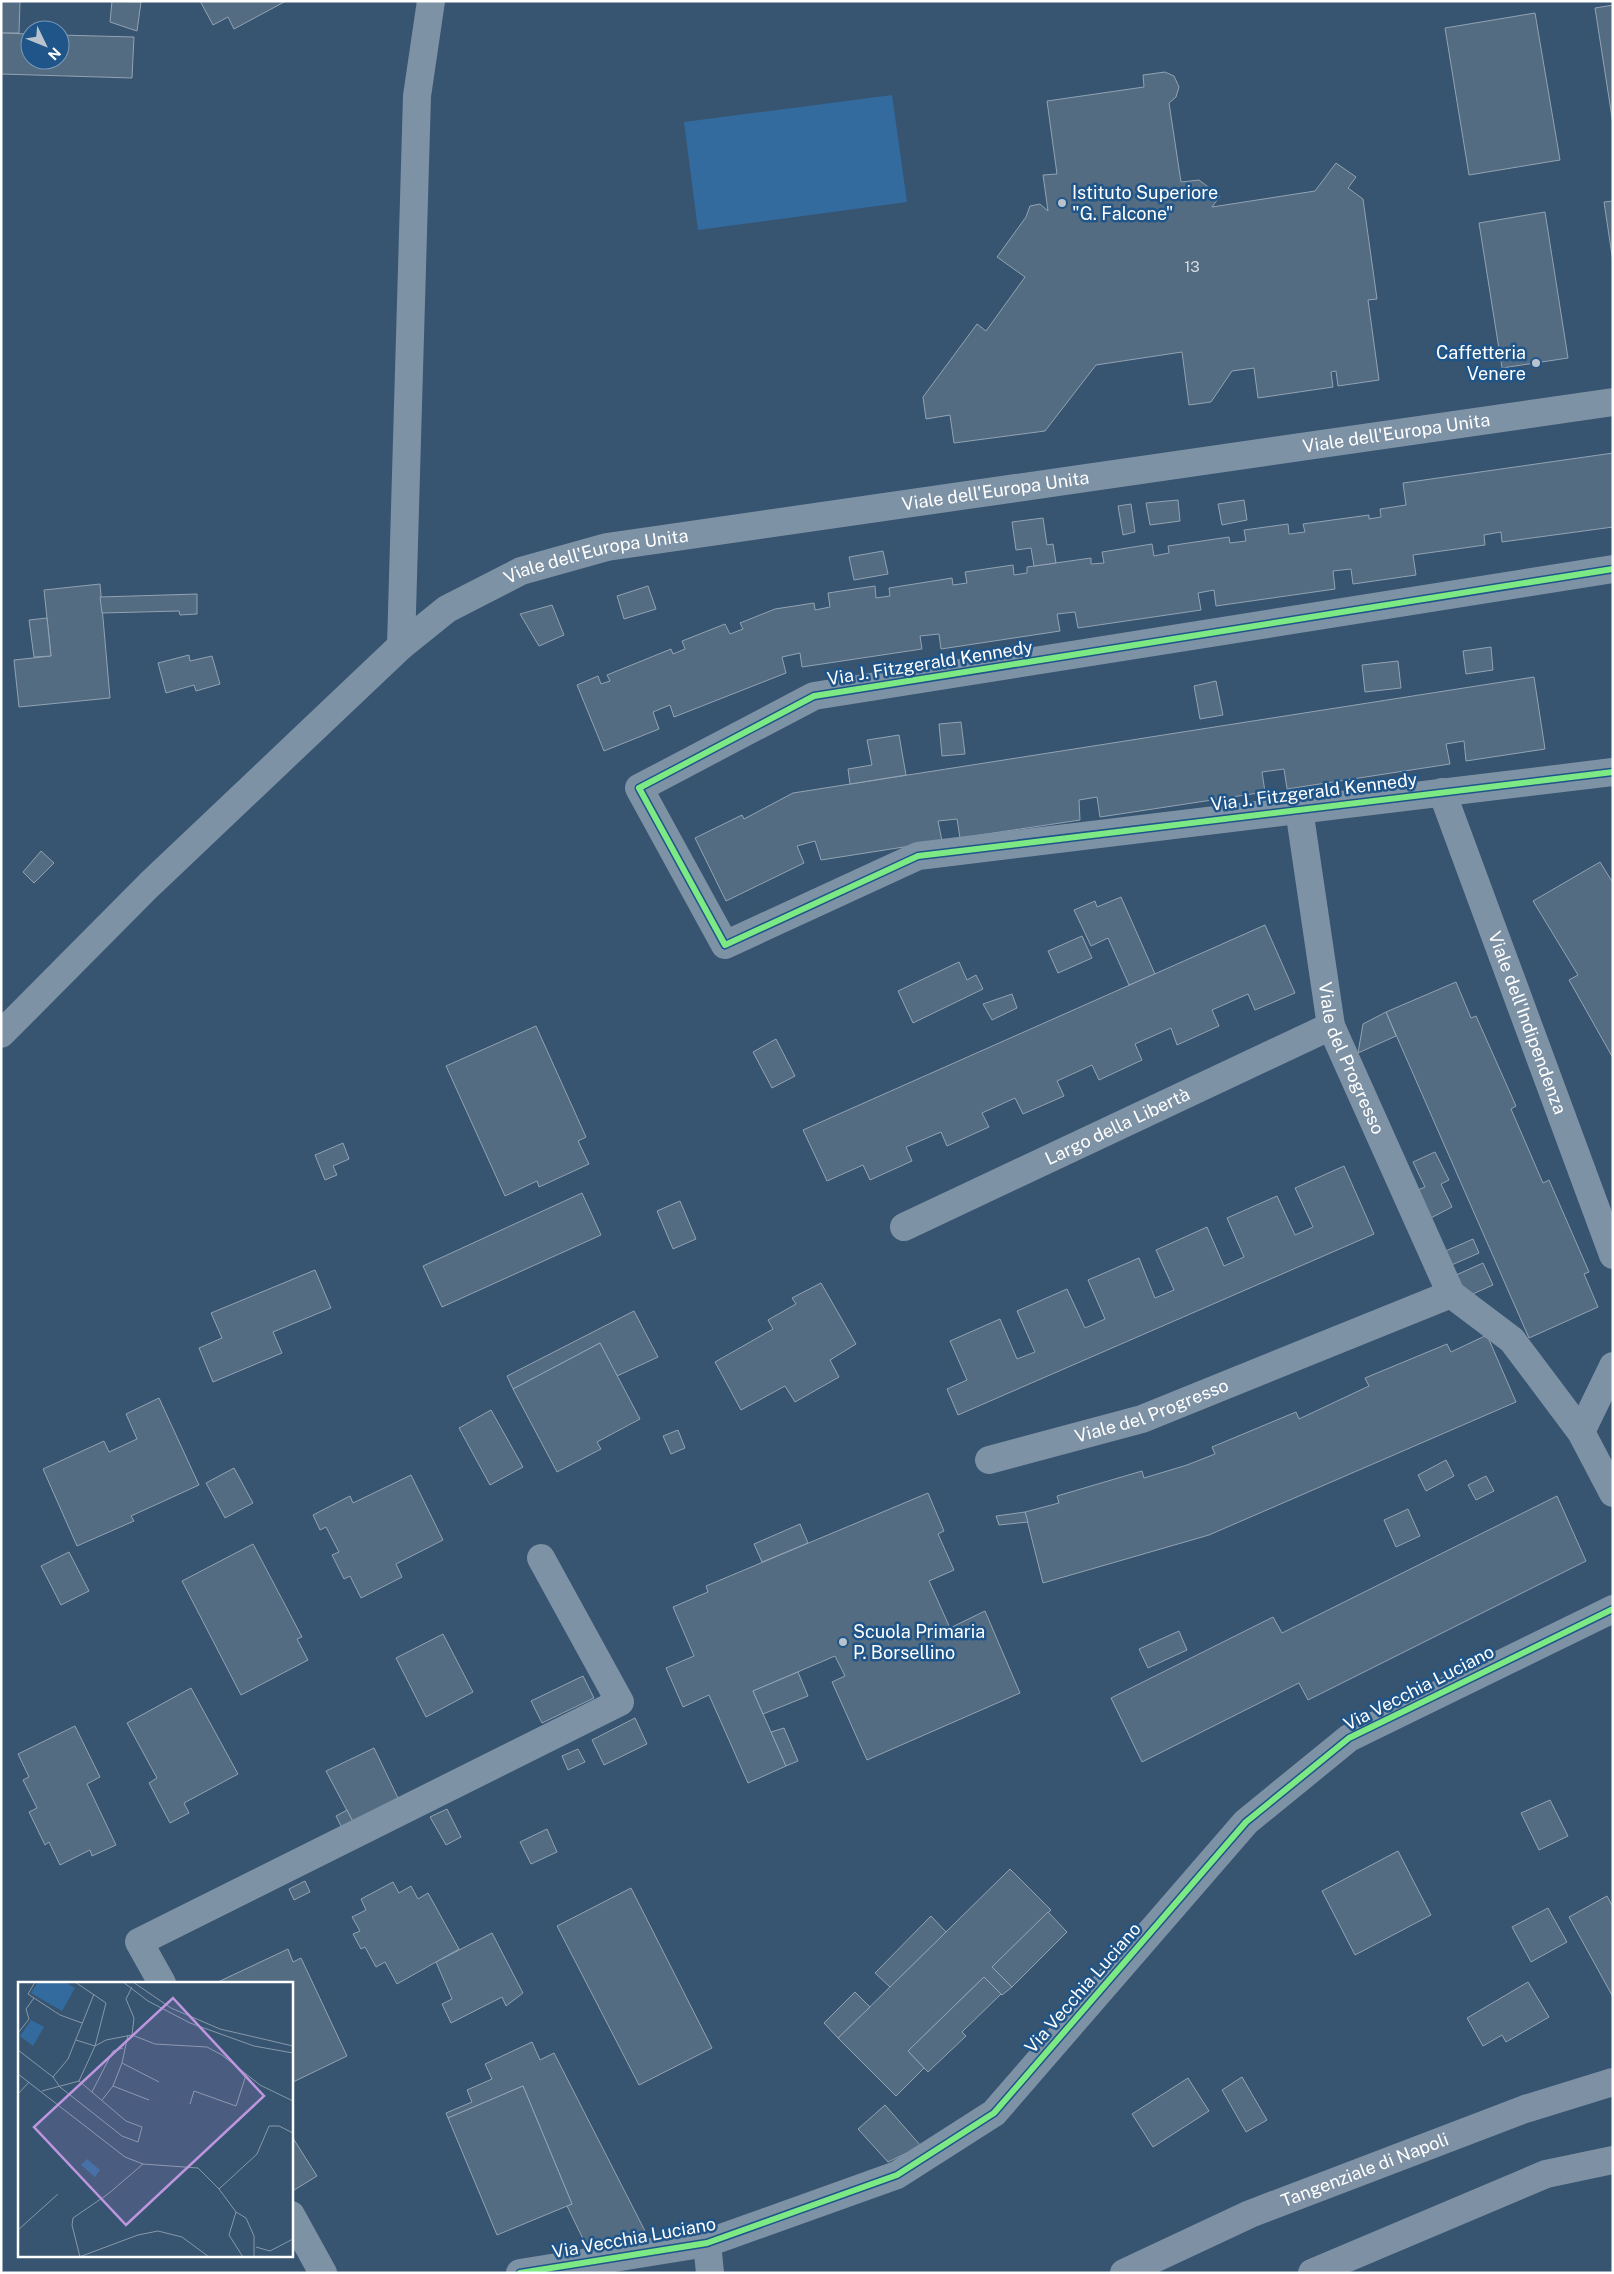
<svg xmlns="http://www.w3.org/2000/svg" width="1614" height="2274" font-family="'Public Sans',sans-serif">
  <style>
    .green { fill: #336b9e }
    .building { fill: #546c82; stroke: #92a3b3 }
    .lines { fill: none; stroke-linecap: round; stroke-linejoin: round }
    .minor { stroke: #7e92a6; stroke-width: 28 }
    .highway { stroke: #7e91a4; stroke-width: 28 }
    .cycleway-casing { stroke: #1f5588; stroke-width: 9 }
    .cycleway { stroke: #7ce984; stroke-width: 6 }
    .poi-dot { fill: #b9c3cd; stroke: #1f5588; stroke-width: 2 }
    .labels { text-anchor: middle; stroke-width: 5; stroke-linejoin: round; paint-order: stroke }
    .number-label { font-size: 15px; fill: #d4dae0 }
    .poi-label { font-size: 18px; fill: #fff; stroke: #1f5588; text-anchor: start }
    .street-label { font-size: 18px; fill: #fff; stroke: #1f5588 }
    .inset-road { fill: none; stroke: #8798a9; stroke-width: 1 }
    .view { fill: #bd96df; fill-opacity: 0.15; stroke: #bd96df; stroke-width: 2.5 }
    .inset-edge { fill: none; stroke: #fff; stroke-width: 2.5 }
  </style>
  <rect width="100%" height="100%" fill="#375470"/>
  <polygon class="green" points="892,95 907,202 698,230 684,122"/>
  <g class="building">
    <polygon points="1,1 20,1 19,33 1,33"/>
    <polygon points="112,1 141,2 137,31 110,22"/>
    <polygon points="200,1 286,1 234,29 228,17 213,25"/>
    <polygon points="1613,5 1613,124 1595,8"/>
    <polygon points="1535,13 1560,160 1469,175 1445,28"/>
    <polygon points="1,33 30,34 30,60 60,60 60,35 134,37 132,78 1,74"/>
    <polygon points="1165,72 1174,76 1179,87 1176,97 1169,103 1181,182 1199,180 1220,196 1212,207 1315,191 1336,163 1356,177 1348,188 1363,199 1377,299 1368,300 1379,380 1338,386 1336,371 1331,372 1333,387 1258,398 1254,368 1232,371 1211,402 1189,405 1182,352 1096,365 1045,431 954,443 950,415 926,419 923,397 977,324 986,331 1025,277 997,257 1026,217 1030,206 1040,204 1048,211 1043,175 1057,174 1047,101 1144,87 1143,75"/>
    <polygon points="1613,201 1613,262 1604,202"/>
    <polygon points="1545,212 1568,358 1502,368 1479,223"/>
    <polygon points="1613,453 1613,527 1502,542 1501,532 1484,535 1485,545 1413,555 1416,575 1353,584 1351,569 1333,571 1335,589 1216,606 1214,590 1198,593 1201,610 1078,628 1075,612 1057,614 1060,631 941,649 939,634 920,636 922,649 802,667 800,653 782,657 786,673 674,717 670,705 653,712 659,729 604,751 577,685 598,676 601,684 610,681 607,675 671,649 673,654 685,649 682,641 725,624 730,634 743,629 740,623 775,609 814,603 815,610 830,607 828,593 875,586 876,598 890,596 889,588 952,578 953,585 967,583 965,572 1013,565 1014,575 1027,573 1027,567 1091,558 1091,564 1104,563 1102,552 1152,544 1154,556 1169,553 1168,546 1229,537 1230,543 1246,541 1244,530 1288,524 1289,534 1305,532 1303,524 1369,515 1369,519 1381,517 1380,509 1406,505 1403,483"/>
    <polygon points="1178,500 1180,521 1150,525 1146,503"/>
    <polygon points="1244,500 1247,520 1222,525 1218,504"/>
    <polygon points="1131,504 1135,532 1123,535 1118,506"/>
    <polygon points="1043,518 1047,545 1053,544 1056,563 1034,566 1031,548 1016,550 1012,522"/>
    <polygon points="883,551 888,574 854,580 849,557"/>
    <polygon points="100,584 110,698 19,707 14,660 51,656 44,590"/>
    <polygon points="648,586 656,609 624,619 617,596"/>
    <polygon points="197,594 197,614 180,615 179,611 102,613 100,597"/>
    <polygon points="552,605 564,635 539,646 520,614"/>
    <polygon points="47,618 51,656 34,657 29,620"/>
    <polygon points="1491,647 1493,670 1466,674 1463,651"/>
    <polygon points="189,655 190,661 212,656 220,684 196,691 194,685 166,693 158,663"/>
    <polygon points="1398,661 1401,688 1365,692 1362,665"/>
    <polygon points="1534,677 1545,749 1466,761 1464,741 1446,744 1450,764 1287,789 1284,769 1262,772 1265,792 1100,817 1097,797 1079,800 1080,820 960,838 957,819 938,821 942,841 821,860 815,841 797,846 804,863 726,901 695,838 742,815 744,819 793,793"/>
    <polygon points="1216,681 1223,715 1200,719 1194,686"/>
    <polygon points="961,722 965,754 942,756 939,724"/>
    <polygon points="899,735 906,775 850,784 848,769 872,765 867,740"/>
    <polygon points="41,851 54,863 34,883 23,872"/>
    <polygon points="1600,862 1613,883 1613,1058 1569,980 1578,975 1533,901"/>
    <polygon points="1121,897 1155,974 1129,985 1108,938 1091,946 1074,910 1095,901 1097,907"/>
    <polygon points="1265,925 1295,993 1255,1010 1248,994 1212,1010 1219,1026 1177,1045 1171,1028 1135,1044 1142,1060 1099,1080 1092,1065 1057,1081 1064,1096 1023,1114 1015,1098 982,1113 989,1127 947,1146 941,1132 906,1147 912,1161 870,1180 863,1165 827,1181 803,1130"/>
    <polygon points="1082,936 1092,958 1058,973 1048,951"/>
    <polygon points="959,962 967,980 976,975 983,989 913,1023 898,991"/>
    <polygon points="1456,982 1471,1018 1476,1016 1516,1106 1511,1109 1543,1183 1549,1180 1589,1272 1584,1274 1598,1307 1529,1338 1386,1012"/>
    <polygon points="1012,994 1017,1008 992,1020 983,1004"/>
    <polygon points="1386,1012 1396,1036 1358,1053 1363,1024"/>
    <polygon points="536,1026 586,1137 578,1141 589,1164 539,1187 537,1181 505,1196 446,1066"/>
    <polygon points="776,1039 795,1076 772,1088 753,1052"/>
    <polygon points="343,1143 349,1159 333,1166 337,1175 325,1180 315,1155"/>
    <polygon points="1435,1152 1449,1180 1441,1184 1452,1207 1427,1220 1413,1192 1425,1187 1413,1162"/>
    <polygon points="1344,1166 1374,1234 958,1415 947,1389 967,1380 950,1341 1000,1319 1017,1359 1035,1352 1017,1311 1067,1289 1085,1328 1105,1319 1088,1280 1139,1258 1155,1298 1174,1290 1156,1250 1207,1227 1224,1266 1244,1257 1227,1218 1277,1196 1295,1235 1313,1227 1295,1188"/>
    <polygon points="582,1193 601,1235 442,1307 423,1266"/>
    <polygon points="680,1201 696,1239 673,1249 657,1211"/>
    <polygon points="1473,1239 1479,1253 1447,1267 1441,1253"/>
    <polygon points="1483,1263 1493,1285 1466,1297 1456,1275"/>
    <polygon points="315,1270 331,1308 273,1332 282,1353 213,1382 199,1348 222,1338 211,1313"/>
    <polygon points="821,1283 856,1344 830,1360 839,1377 795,1402 785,1386 741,1410 715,1362 773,1329 768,1320 796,1304 792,1298"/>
    <polygon points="634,1311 658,1357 617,1376 600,1343 513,1389 507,1376"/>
    <polygon points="1487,1335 1516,1402 1209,1535 1043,1583 1025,1512 1059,1503 1057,1496 1142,1471 1144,1478 1187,1465 1215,1454 1212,1447 1296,1412 1299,1419 1369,1386 1365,1378 1447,1344 1451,1352"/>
    <polygon points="600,1343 640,1419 597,1442 601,1449 557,1472 513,1389"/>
    <polygon points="159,1398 199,1485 131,1516 134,1521 77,1546 43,1469 104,1441 109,1452 137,1439 126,1414"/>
    <polygon points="491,1410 523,1467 490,1485 459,1428"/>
    <polygon points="678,1430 685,1448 671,1454 663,1436"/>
    <polygon points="1446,1460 1454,1476 1426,1491 1418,1475"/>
    <polygon points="234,1468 253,1503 225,1518 206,1483"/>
    <polygon points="411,1475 443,1540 396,1564 402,1577 361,1598 350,1576 344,1579 332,1555 339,1552 326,1527 320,1530 313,1515 350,1496 353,1503"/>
    <polygon points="1486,1476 1494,1491 1476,1500 1468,1485"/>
    <polygon points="928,1493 944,1531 938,1534 954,1570 929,1581 950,1628 985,1611 1020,1693 867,1760 832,1682 845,1676 835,1656 753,1691 786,1766 748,1783 709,1695 683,1707 666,1668 694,1656 673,1607 708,1592 706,1586"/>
    <polygon points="1557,1496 1586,1561 1308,1700 1299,1683 1142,1762 1111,1698 1273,1617 1282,1633"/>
    <polygon points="1408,1509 1420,1536 1396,1547 1384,1520"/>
    <polygon points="1025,1512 1028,1522 999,1525 996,1516"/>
    <polygon points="800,1524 808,1543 762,1562 754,1544"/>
    <polygon points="253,1544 302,1637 297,1639 308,1660 241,1695 182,1581"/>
    <polygon points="69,1552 89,1591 61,1605 41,1566"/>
    <polygon points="1179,1631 1187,1650 1148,1668 1139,1649"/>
    <polygon points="443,1634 473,1692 426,1717 396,1658"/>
    <polygon points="798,1672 808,1696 763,1714 753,1691"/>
    <polygon points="583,1676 594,1698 542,1723 531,1701"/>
    <polygon points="191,1688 238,1774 184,1803 189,1813 170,1823 149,1783 157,1778 127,1723"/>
    <polygon points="635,1718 647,1744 604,1765 592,1740"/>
    <polygon points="75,1726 100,1777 87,1784 116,1845 92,1856 90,1850 60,1865 49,1842 45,1845 29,1812 37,1808 23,1780 29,1777 18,1754"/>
    <polygon points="784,1728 798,1761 786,1766 771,1732"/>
    <polygon points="374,1748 399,1800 353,1822 326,1771"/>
    <polygon points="578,1749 585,1762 568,1770 562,1756"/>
    <polygon points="1550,1800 1568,1836 1539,1850 1521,1813"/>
    <polygon points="447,1809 461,1837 446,1845 430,1817"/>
    <polygon points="347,1810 353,1822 342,1828 336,1816"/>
    <polygon points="547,1829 557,1852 531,1864 520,1842"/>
    <polygon points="1398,1851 1431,1915 1355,1955 1322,1891"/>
    <polygon points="1010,1869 1051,1910 992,1967 1012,1987 1002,1995 984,1977 908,2051 924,2068 896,2096 838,2038"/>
    <polygon points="305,1881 310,1892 294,1900 289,1889"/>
    <polygon points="393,1882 399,1893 411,1886 418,1899 428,1893 459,1949 397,1984 385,1962 376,1967 365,1947 361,1949 353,1934 360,1931 352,1917 366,1910 361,1899"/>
    <polygon points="631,1888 712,2048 639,2085 557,1926"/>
    <polygon points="1607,1896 1613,1907 1613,1997 1569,1917"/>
    <polygon points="1548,1908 1567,1942 1531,1962 1512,1927"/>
    <polygon points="1048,1912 1067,1932 1012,1987 992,1967"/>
    <polygon points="931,1916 946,1932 890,1987 875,1973"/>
    <polygon points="492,1933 523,1993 506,2006 502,1997 451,2023 442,2004 452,1999 436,1962"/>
    <polygon points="288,1949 293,1962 301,1958 347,2056 291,2083 291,1983 218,1982"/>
    <polygon points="984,1977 1001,1994 962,2032 966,2036 928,2072 908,2051"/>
    <polygon points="1528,1982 1549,2017 1506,2042 1502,2035 1483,2046 1467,2018"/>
    <polygon points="855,1992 870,2007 838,2038 824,2023"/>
    <polygon points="532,2042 540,2060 554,2053 646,2233 585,2243 567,2206 572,2204 523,2086 448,2118 446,2113 472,2102 467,2090 492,2079 485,2064"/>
    <polygon points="1242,2077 1267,2120 1246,2132 1222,2090"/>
    <polygon points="1188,2078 1209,2111 1153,2147 1132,2114"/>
    <polygon points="523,2086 572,2204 497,2235 448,2118"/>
    <polygon points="885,2105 921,2146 888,2162 858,2129"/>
    <polygon points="291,2135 317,2176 291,2192"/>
  </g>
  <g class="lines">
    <g class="minor">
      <polyline points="1613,569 814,696 639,788 725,945 918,856 1613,772"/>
      <path id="s1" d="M401,646L447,609L521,571L607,547L1613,402"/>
      <path id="s2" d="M1442,792L1613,1255"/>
      <path id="s3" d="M1299,809L1331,1026L1451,1294L1512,1340L1581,1432L1613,1493"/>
      <polyline points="1,1034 149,885 401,646 417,96 431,1"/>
      <path id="s4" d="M904,1227L1331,1026"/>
      <polyline points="1581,1432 1613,1366"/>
      <path id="s5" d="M989,1460L1142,1419L1451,1294"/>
      <polyline points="162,1983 139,1942 620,1702 541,1558"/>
      <polyline points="291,2215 323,2273"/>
      <polyline points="707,2243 710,2273"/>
      <polyline points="520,2273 707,2243 897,2175 994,2113 1246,1822 1349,1738 1613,1609"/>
    </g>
    <g class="highway">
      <path id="s6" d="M1124,2273L1250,2214L1525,2109L1613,2082"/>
      <polyline points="1312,2273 1546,2174 1613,2160"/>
    </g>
    <g class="cycleway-casing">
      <g id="cycleway">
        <polyline points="1613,569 814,696 639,788 725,945 918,856 1613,772"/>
        <polyline points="520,2273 707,2243 897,2175 994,2113 1246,1822 1349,1738 1613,1609"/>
      </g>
    </g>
    <use href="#cycleway" class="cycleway"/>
  </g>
  <g class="poi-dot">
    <circle cx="1062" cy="203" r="5"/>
    <circle cx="1536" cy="363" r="5"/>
    <circle cx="843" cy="1642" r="5"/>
  </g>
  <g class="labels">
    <g class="number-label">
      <text x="1192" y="272">13</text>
    </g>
    <g class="poi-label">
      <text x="1072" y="199">Istituto Superiore<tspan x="1072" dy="21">"G. Falcone"</tspan></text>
      <text x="1526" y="359" text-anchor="end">Caffetteria<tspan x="1526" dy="21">Venere</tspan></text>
      <text x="853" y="1638">Scuola Primaria<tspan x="853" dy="21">P. Borsellino</tspan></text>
    </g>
    <g class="street-label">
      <text dy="6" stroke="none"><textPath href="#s1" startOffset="1029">Viale dell'Europa Unita</textPath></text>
      <text dy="6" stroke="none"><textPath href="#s1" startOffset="624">Viale dell'Europa Unita</textPath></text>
      <text dy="6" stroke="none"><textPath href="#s1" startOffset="219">Viale dell'Europa Unita</textPath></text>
      <text transform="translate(930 663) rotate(-9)" y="6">Via J. Fitzgerald Kennedy</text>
      <text transform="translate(1314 792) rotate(-7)" y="6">Via J. Fitzgerald Kennedy</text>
      <text dy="6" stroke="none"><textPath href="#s2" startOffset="246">Viale dell'Indipendenza</textPath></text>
      <text dy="6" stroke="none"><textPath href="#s3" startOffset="256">Viale del Progresso</textPath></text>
      <text dy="6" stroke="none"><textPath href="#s4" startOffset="236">Largo della Libertà</textPath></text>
      <text dy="6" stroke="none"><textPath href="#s5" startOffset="170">Viale del Progresso</textPath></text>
      <text transform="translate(1419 1688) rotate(-27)" y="6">Via Vecchia Luciano</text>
      <text transform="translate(1083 1988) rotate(-49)" y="6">Via Vecchia Luciano</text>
      <text dy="6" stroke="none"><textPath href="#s6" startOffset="262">Tangenziale di Napoli</textPath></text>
      <text transform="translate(634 2238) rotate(-10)" y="6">Via Vecchia Luciano</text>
    </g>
  </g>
  <g transform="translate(18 1982)">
    <rect width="275" height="275" fill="#375470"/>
    <path d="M20,0H47L57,6L44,29L13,11ZM13,38L26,45L15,64L2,54ZM69,177L82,188L77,195L63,183Z" fill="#336b9e"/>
    <path class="inset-road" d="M105,0L130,19L172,41L236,64L275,71M115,0L153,26L202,47L275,64M16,16L10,12L17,0M0,51L11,37L8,27L16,16L42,33L64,41M114,53L116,36L108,17L114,5M58,58L77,64L88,58L114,53L137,62L189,65L204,73L242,103L275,119M0,68L35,95M104,81L141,100M0,92L107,175L125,182M61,99L108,139L124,145L120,160L104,154L42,105L35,95L50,77L76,12M95,104L131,118M24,109L61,99L77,64L88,21L57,0M74,110L95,69L105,66M0,112L11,100M84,118L95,104L104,81L110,53M172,122L176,109L218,124L228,93M201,207L239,172L251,144H261L275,151M218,230L211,253L225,275M0,248L40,212M238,265L252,269L275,257M61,275L120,253L140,249L164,255L191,275M62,275L54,243L55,236L90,212L125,182L180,186L201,207L218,230L228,236L236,254V275"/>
    <path class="view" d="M155,16L246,114L108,243L16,145Z"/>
    <rect width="275" height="275" class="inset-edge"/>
  </g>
  <rect width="1614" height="2274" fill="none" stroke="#ffffff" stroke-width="5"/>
  <g transform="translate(45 45) rotate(133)"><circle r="24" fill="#1f5588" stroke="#7999b8"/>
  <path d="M0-4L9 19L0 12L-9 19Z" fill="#b9c3cd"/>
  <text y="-8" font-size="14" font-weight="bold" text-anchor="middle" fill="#ffffff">N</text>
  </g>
</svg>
